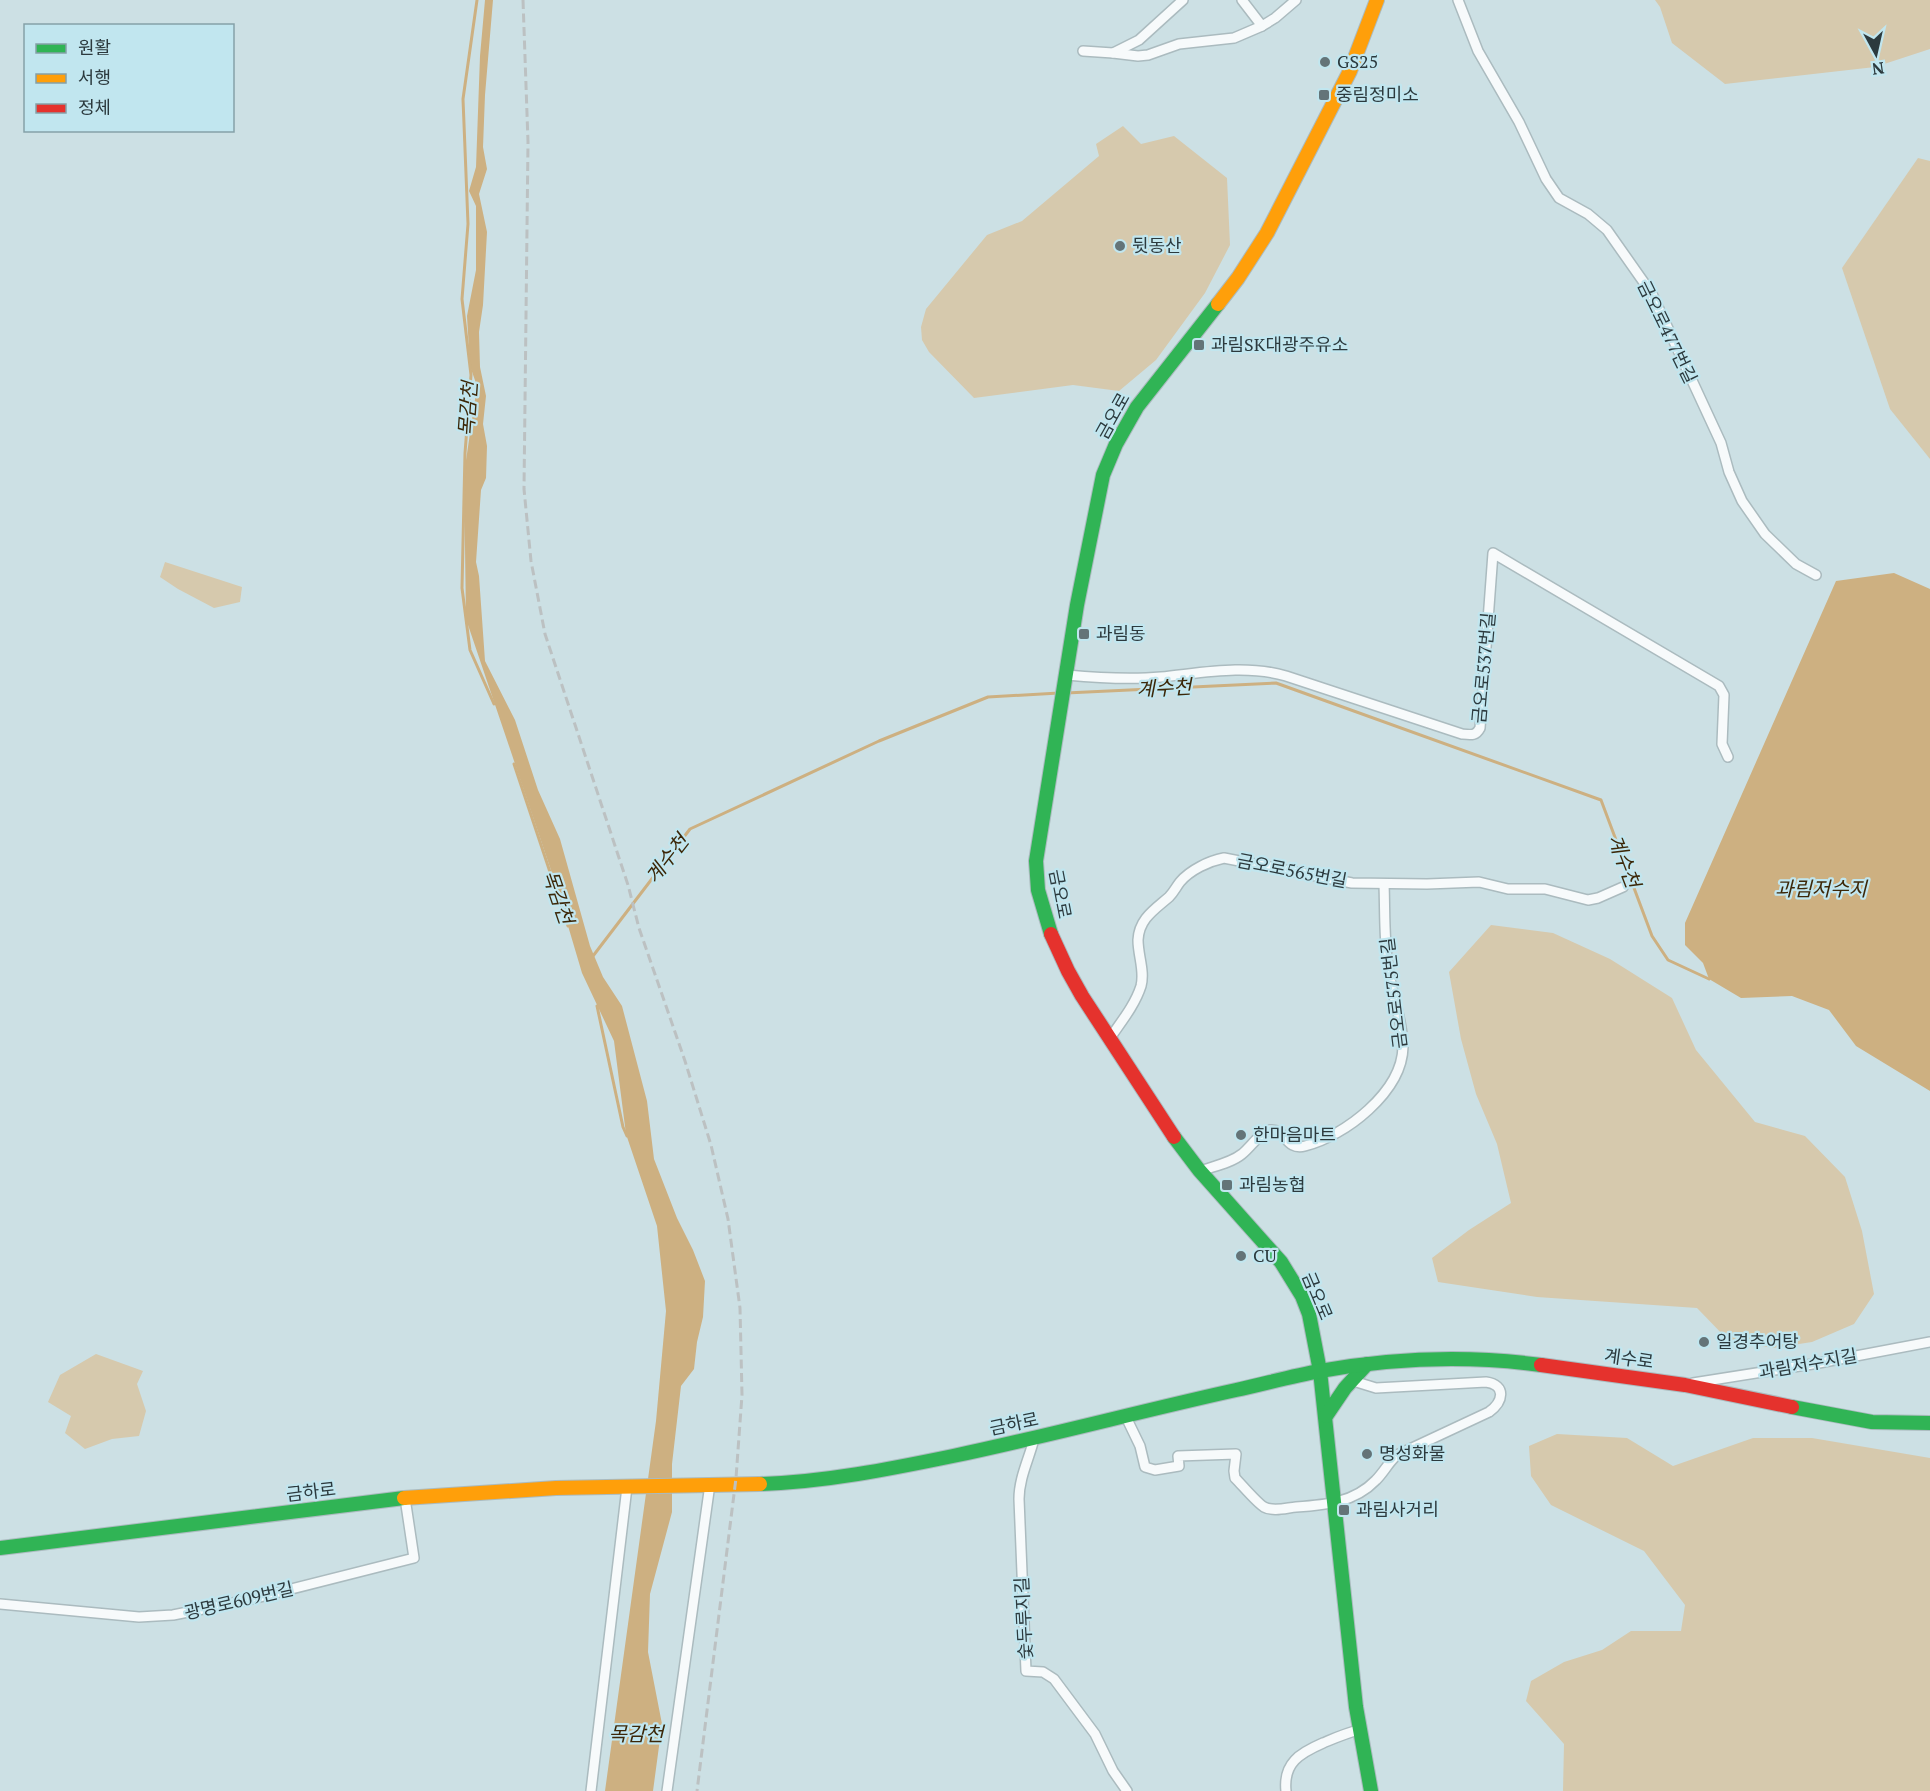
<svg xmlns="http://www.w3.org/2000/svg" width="1930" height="1791" font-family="'PT Serif','Noto Sans KR',serif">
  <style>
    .green { fill: #d6c9ad }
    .water { fill: #cdb081 }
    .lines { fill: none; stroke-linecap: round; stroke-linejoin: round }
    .stream { stroke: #cdb081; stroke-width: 3 }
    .street-casing { stroke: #abbbbf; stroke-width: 12 }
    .fast-casing { stroke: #abbbbf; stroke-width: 16 }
    .slow-casing { stroke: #abbbbf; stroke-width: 16 }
    .jam-casing { stroke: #abbbbf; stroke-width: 16 }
    .street { stroke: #f7fafb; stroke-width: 9 }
    .fast { stroke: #30b455; stroke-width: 14 }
    .slow { stroke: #ff9f0a; stroke-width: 14 }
    .jam { stroke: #e5322d; stroke-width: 14 }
    .rail { stroke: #bcc1c2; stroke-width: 3; stroke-dasharray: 9 4.5; stroke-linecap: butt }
    .poi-dot { fill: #647478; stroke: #c1e6ef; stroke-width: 2 }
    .labels { text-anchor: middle; stroke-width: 4.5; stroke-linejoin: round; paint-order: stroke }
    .poi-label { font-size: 18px; fill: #2c3a3e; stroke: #c1e6ef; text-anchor: start }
    .street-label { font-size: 18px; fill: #2c3a3e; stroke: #c1e6ef }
    .water-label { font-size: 20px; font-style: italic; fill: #3c2708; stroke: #c1e6ef }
  </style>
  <rect width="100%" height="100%" fill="#cce0e4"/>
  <g class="green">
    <polygon points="1655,0 1930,0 1930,49 1875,67 1725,84 1672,43 1660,7"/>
    <polygon points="1123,126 1141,144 1174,136 1227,178 1230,245 1205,293 1156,360 1119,391 1073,385 974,398 929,352 922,340 921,327 926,309 987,235 1022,221 1099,156 1096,144"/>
    <polygon points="1918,158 1930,161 1930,459 1890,409 1842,268"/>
    <polygon points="165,562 242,587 240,602 214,608 178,589 160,577"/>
    <polygon points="1491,925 1553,933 1610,959 1672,998 1696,1050 1755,1122 1805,1136 1845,1177 1862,1231 1874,1294 1854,1324 1812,1342 1773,1348 1728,1340 1697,1308 1537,1297 1438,1282 1432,1258 1469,1230 1511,1203 1497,1144 1476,1094 1461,1039 1449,972"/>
    <polygon points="96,1354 143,1371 137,1384 146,1411 139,1436 112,1439 85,1449 65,1433 71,1416 48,1402 60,1375"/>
    <polygon points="1557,1434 1627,1438 1673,1466 1753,1438 1812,1438 1930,1458 1930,1791 1563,1791 1564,1744 1526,1701 1531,1681 1564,1662 1602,1650 1631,1631 1681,1631 1685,1605 1644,1551 1551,1505 1531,1476 1529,1446"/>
  </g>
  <g class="water">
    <polygon points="485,0 493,0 485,95 483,147 487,169 479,194 487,232 483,305 479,332 480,367 486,396 483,424 487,446 486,478 481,490 476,562 479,576 485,661 515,720 538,790 560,839 590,946 603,977 622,1006 647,1101 654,1159 677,1218 693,1250 705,1281 703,1317 697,1342 694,1369 681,1386 672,1464 672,1512 650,1594 648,1652 662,1724 653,1791 605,1791 656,1421 666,1311 657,1226 626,1134 614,1041 582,973 555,882 466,619 464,474 477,386 470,366 467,316 476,270 476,206 469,191 476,167 480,56"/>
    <polygon points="1894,573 1930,589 1930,1091 1856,1046 1829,1010 1792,996 1741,998 1709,979 1703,963 1685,945 1685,923 1836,581"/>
  </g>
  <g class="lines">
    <g class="stream">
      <polyline points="477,0 463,99 468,224 462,299 471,375 465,453 462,588 470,650 494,704"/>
      <polyline points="1066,693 1276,683 1601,800 1652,936 1668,960 1709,979"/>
      <polyline points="514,764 568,926"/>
      <polyline points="593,956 690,829 879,741 988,697 1059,693"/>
      <polyline points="597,1006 623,1127 627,1136"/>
    </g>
    <g class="street-casing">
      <g id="street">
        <polyline points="1242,0 1262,26"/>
        <polyline points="1458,0 1478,51 1519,122 1546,179 1559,198 1588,214 1607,230 1652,294 1721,443 1729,472 1742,501 1765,534 1796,564 1816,575"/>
        <polyline points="1083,51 1113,53 1139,40 1183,0"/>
        <polyline points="1113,53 1138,56 1148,55 1179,44 1234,38 1262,26 1275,18 1296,0"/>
        <path d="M1067,675C1099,678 1129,680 1161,677C1202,673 1245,664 1286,676L1462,734C1471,735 1476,736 1480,728L1493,553L1719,686L1724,695L1722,744L1728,757"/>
        <path d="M1110,1038C1121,1022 1135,1005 1141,986C1145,971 1138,956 1138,940C1139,919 1154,910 1169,897C1174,892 1176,887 1180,882C1190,870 1209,861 1224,858L1352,883L1427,884L1479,882L1508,889H1545L1588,900L1598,898L1623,887"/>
        <path d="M1200,1171C1214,1166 1231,1163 1242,1154C1251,1147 1260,1132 1270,1130C1286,1128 1285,1151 1305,1146C1345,1136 1402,1092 1403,1047C1403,1019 1391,994 1388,966C1384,939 1385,911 1384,884"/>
        <polyline points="1693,1383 1819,1363 1930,1342"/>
        <path d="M1125,1415L1140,1446L1145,1467L1155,1470L1179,1466L1178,1456L1236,1454L1234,1471L1235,1478C1242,1485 1257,1503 1264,1507C1273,1512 1286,1508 1296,1507C1325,1505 1354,1503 1376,1480C1384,1472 1388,1463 1397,1455L1489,1412C1503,1402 1507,1385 1486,1382L1376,1388L1350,1380"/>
        <path d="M1034,1439C1029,1459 1019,1478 1019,1499L1026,1671L1043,1672L1054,1679L1095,1734L1113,1771L1127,1791"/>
        <polyline points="0,1604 139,1617 173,1615 248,1600 414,1558 405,1498"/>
        <polyline points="591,1791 627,1487"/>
        <polyline points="667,1791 710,1484"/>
        <path d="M1286,1791C1283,1763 1300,1753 1323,1743C1335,1738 1346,1733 1359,1730"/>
      </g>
    </g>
    <g class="fast-casing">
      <g id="fast">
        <polyline points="1051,934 1038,890 1036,861 1077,605 1103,475 1116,444 1137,407 1218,304"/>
        <polyline points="1174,1137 1199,1170 1281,1262 1302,1296 1309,1314 1320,1371 1356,1707 1371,1791"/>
        <polyline points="1792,1407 1872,1422 1930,1423"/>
        <polyline points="1326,1416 1345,1388 1367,1364"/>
        <path d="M760,1484C825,1482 890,1469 953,1456C1048,1436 1141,1411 1236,1390C1264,1384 1292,1376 1320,1371C1393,1358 1467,1355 1541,1365"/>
        <polyline points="0,1548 404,1498"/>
      </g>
    </g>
    <g class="slow-casing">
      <g id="slow">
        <polyline points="1218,304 1238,278 1267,233 1350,71 1377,0"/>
        <polyline points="404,1498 556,1488 760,1484"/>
      </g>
    </g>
    <g class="jam-casing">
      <g id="jam">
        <polyline points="1051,934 1068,971 1082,996 1174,1137"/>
        <polyline points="1541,1365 1685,1385 1792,1407"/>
      </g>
    </g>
    <use href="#street" class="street"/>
    <use href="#fast" class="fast"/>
    <use href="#slow" class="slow"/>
    <use href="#jam" class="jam"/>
    <polyline class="rail" points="523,0 528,142 524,489 531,561 545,634 628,885 639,928 685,1061 711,1145 728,1219 740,1308 742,1395 736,1478 697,1791"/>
  </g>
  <g class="poi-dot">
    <circle cx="1325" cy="62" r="6"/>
    <rect x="1318" y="89" width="12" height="12" rx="3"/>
    <circle cx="1120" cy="246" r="6"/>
    <rect x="1193" y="339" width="12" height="12" rx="3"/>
    <rect x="1078" y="628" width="12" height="12" rx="3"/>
    <circle cx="1241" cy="1135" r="6"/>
    <rect x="1221" y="1179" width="12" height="12" rx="3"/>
    <circle cx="1241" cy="1256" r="6"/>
    <circle cx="1704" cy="1342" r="6"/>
    <circle cx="1367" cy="1454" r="6"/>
    <rect x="1338" y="1504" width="12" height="12" rx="3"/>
  </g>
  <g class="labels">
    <g class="poi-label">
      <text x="1337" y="68">GS25</text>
      <text x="1336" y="101">중림정미소</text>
      <text x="1132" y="252">뒷동산</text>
      <text x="1211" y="351">과림SK대광주유소</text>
      <text x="1096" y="640">과림동</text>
      <text x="1253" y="1141">한마음마트</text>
      <text x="1239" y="1191">과림농협</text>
      <text x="1253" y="1262">CU</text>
      <text x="1716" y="1348">일경추어탕</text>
      <text x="1379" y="1460">명성화물</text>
      <text x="1356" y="1516">과림사거리</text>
    </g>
    <g class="street-label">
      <text transform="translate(1667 332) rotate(64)" y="6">금오로477번길</text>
      <text transform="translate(1113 416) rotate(-61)" y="6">금오로</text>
      <text transform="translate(1484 668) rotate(-85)" y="6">금오로537번길</text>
      <text transform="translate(1292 871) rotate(11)" y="6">금오로565번길</text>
      <text transform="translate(1060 894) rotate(79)" y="6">금오로</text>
      <text transform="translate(1394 993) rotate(-97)" y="6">금오로575번길</text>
      <text transform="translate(1317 1296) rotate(67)" y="6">금오로</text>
      <text transform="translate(1629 1359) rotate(8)" y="6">계수로</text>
      <text transform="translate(1808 1364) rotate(-10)" y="6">과림저수지길</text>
      <text transform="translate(1014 1424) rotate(-12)" y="6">금하로</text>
      <text transform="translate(311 1492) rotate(-7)" y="6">금하로</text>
      <text transform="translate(239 1601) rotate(-13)" y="6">광명로609번길</text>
      <text transform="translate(1024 1618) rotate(-93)" y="6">숯두루지길</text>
    </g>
    <g class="water-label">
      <text transform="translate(468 409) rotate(-86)" y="7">목감천</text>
      <text transform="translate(1164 688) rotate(-3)" y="7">계수천</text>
      <text transform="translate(667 859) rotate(-52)" y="7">계수천</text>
      <text transform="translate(1624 861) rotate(69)" y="7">계수천</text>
      <text x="1821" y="896">과림저수지</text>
      <text transform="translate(558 897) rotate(71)" y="7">목감천</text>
      <text x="636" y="1741">목감천</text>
    </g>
  </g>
  <rect x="24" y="24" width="210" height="108" fill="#c1e6ef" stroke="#85a1a8" stroke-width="1.5"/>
  <rect x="36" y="44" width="30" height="9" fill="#30b455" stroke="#85a1a8" stroke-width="1.5"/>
  <text x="78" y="54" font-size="18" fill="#2c3a3e">원활</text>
  <rect x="36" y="74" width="30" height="9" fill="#ff9f0a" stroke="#85a1a8" stroke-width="1.5"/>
  <text x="78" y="84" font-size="18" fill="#2c3a3e">서행</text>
  <rect x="36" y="104" width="30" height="9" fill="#e5322d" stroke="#85a1a8" stroke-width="1.5"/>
  <text x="78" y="114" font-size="18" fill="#2c3a3e">정체</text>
  <g transform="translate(1876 54) rotate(172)" stroke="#c1e6ef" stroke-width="4.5" paint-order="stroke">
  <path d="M0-4.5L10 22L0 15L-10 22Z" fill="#2c3a3e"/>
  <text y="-9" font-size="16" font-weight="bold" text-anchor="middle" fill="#2c3a3e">N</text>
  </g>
</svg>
